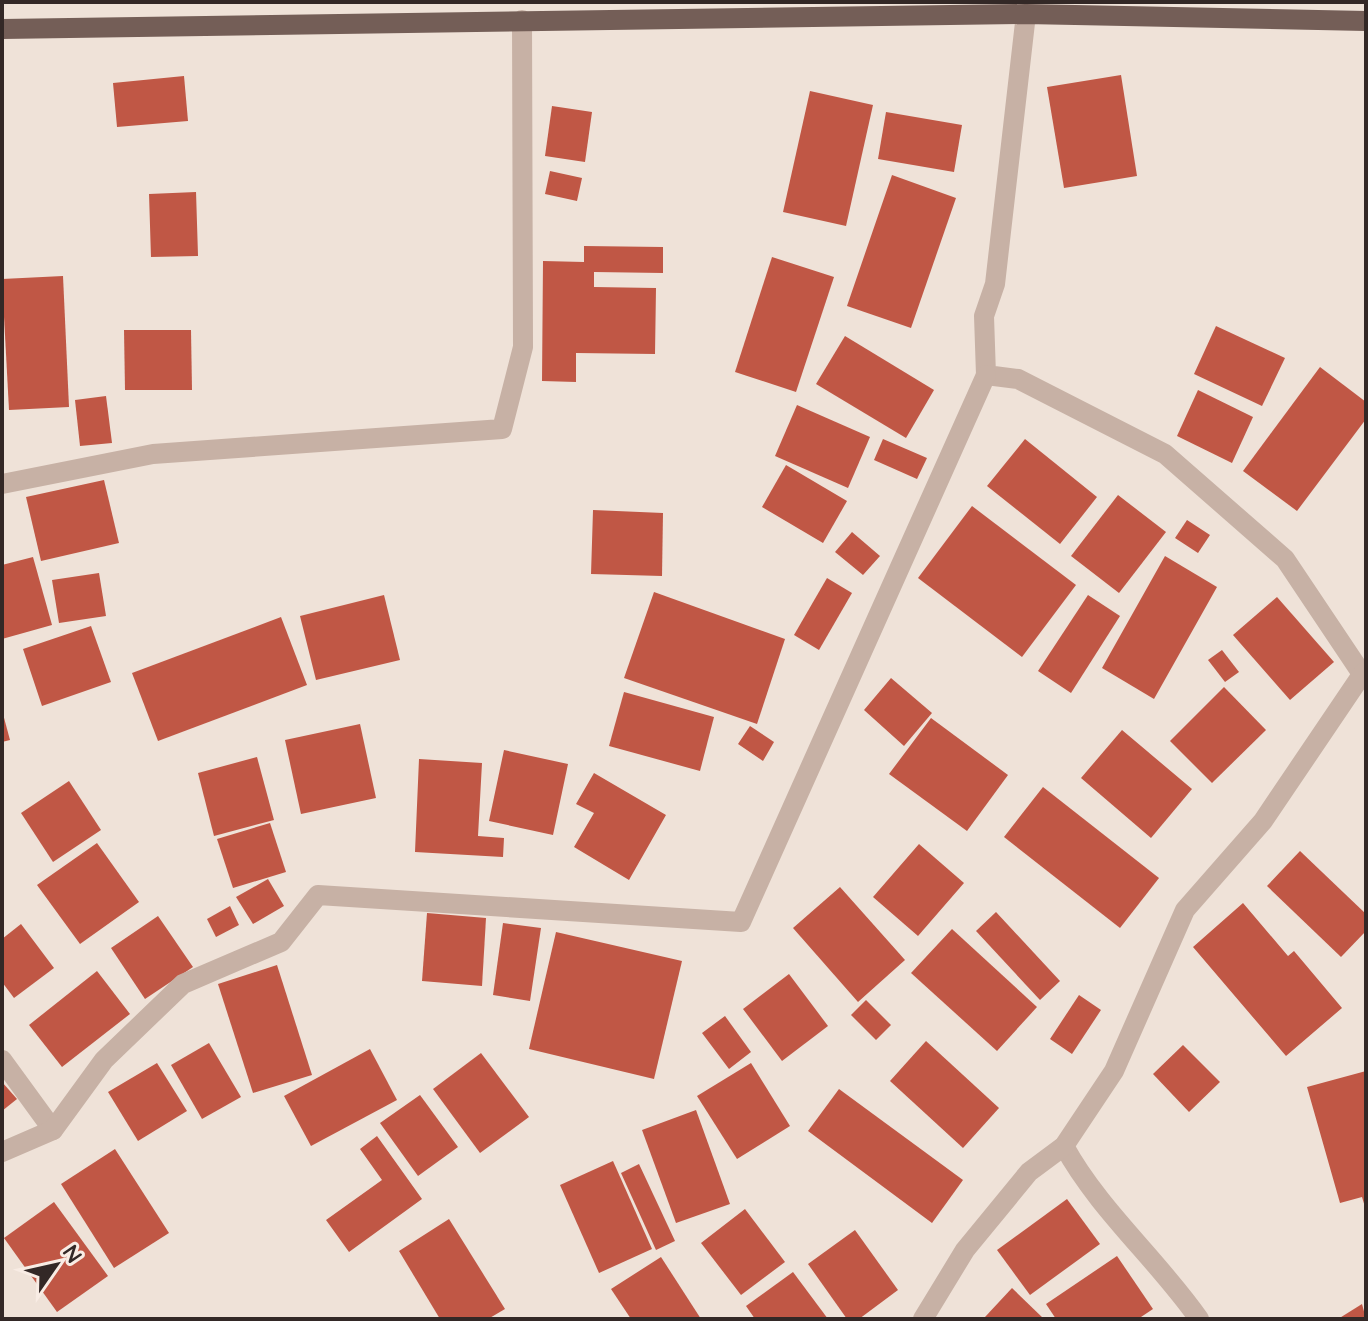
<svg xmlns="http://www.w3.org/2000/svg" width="1368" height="1321" font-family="Quicksand,sans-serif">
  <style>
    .building { fill: #c05745 }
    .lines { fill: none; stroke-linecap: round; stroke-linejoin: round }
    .minor { stroke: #c7b1a5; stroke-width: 20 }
    .major { stroke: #745e57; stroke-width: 20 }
  </style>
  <rect width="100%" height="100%" fill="#efe2d8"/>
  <g class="building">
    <polygon points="1121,75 1137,176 1064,188 1047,87"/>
    <polygon points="184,76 188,121 117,127 113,83"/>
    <polygon points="810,91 873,105 846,226 783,212"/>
    <polygon points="552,106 592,112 585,162 545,156"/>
    <polygon points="886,112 962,125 954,172 878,159"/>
    <polygon points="550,171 582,178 577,201 545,194"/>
    <polygon points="892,175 956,198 911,328 847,306"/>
    <polygon points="196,192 198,256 151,257 149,194"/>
    <polygon points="584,246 663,247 663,273 594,272 594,287 656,288 655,354 576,353 576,382 542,381 543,261 584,262"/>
    <polygon points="772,257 834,277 796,392 735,372"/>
    <polygon points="63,276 69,407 9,410 2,279"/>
    <polygon points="1216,326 1285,358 1262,406 1194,374"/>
    <polygon points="124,330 191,330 192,390 125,390"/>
    <polygon points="845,336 934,390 906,438 816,384"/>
    <polygon points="1320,367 1366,402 1366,419 1297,511 1243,471"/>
    <polygon points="1198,390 1253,417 1232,463 1177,436"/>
    <polygon points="106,396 112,443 80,446 75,400"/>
    <polygon points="797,405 870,437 848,488 775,456"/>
    <polygon points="883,439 927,458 917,479 874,460"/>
    <polygon points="1025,439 1097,497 1060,544 987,486"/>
    <polygon points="786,465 847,501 823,543 762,507"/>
    <polygon points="104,480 119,543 41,561 26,497"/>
    <polygon points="1118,495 1166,532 1119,593 1071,556"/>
    <polygon points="972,506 1076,585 1022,657 918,578"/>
    <polygon points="593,510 663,513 662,576 591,574"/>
    <polygon points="1187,520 1210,535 1198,553 1175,538"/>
    <polygon points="852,532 880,556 863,575 835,552"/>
    <polygon points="1165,556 1217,587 1154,699 1102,668"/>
    <polygon points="33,557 52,625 2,639 2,565"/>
    <polygon points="99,573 106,616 59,623 52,580"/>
    <polygon points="827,578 852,593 819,650 794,635"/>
    <polygon points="654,592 785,639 757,724 624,678"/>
    <polygon points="384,595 400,660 316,680 300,616"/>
    <polygon points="1088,595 1120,616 1071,693 1038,671"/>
    <polygon points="1277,597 1334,662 1290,700 1233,635"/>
    <polygon points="281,617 307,685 158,741 132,673"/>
    <polygon points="91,626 111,682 42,706 23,649"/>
    <polygon points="1222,650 1239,672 1225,682 1208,660"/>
    <polygon points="891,678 932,713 904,746 864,710"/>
    <polygon points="1224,687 1266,730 1212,783 1170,741"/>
    <polygon points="624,692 714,717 700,771 609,746"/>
    <polygon points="3,714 10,740 2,742 2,715"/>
    <polygon points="931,718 1008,775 967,831 889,774"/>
    <polygon points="360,724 376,798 301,814 285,740"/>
    <polygon points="750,726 774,742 763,761 738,744"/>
    <polygon points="1122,730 1192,789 1151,838 1081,778"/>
    <polygon points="504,750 568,764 553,835 489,821"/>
    <polygon points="257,757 274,820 214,836 198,773"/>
    <polygon points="419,759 482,763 478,836 504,838 503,857 415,852"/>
    <polygon points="594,773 666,815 629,880 574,847 594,813 576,804"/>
    <polygon points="69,781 101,830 53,862 21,813"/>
    <polygon points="1043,787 1159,878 1120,928 1004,837"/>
    <polygon points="270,823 286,872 233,888 217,839"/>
    <polygon points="97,843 139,902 80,944 37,885"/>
    <polygon points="919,844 964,883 918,936 873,897"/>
    <polygon points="1300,851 1366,914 1366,931 1341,957 1267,886"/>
    <polygon points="268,879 284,906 253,924 236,897"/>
    <polygon points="840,887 905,960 858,1002 793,928"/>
    <polygon points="1243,903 1288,956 1294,951 1342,1008 1286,1056 1193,947"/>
    <polygon points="230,906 239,925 216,937 207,919"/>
    <polygon points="996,912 1060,981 1040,1000 976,931"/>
    <polygon points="427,913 486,918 482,986 422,981"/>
    <polygon points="158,916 193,967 145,999 111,948"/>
    <polygon points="503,923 541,928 530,1001 493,995"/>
    <polygon points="21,924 54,968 14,998 2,982 2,939"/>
    <polygon points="952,929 1037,1007 997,1051 911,973"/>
    <polygon points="556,932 682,961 654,1079 529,1049"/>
    <polygon points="277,965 312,1075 253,1093 218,984"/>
    <polygon points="97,971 130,1014 62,1067 29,1025"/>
    <polygon points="789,974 828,1026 782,1061 743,1009"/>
    <polygon points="1079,995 1101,1010 1072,1054 1050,1039"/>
    <polygon points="866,1000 891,1025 876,1040 851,1015"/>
    <polygon points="725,1016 751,1052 729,1069 702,1033"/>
    <polygon points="926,1041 999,1108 963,1148 890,1081"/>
    <polygon points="209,1043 241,1097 202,1119 171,1065"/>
    <polygon points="1183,1045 1220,1082 1189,1112 1153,1074"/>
    <polygon points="370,1049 397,1100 311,1146 284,1096"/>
    <polygon points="481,1053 529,1117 480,1153 433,1089"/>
    <polygon points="157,1063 187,1111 138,1141 108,1092"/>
    <polygon points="751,1063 790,1126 737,1159 697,1096"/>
    <polygon points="1366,1071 1366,1207 1365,1207 1362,1197 1340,1203 1307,1087"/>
    <polygon points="2,1082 17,1099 2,1111"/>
    <polygon points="839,1089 963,1180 932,1223 808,1131"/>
    <polygon points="420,1095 458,1147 418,1176 380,1123"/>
    <polygon points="696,1110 730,1204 676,1223 642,1130"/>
    <polygon points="377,1136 422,1199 349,1252 326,1220 382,1180 360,1149"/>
    <polygon points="115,1149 169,1233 114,1268 61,1184"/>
    <polygon points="613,1161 652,1249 599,1273 560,1185"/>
    <polygon points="639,1164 675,1241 656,1250 621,1173"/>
    <polygon points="1067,1199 1100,1244 1030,1295 997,1250"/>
    <polygon points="54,1202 108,1276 57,1312 4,1238"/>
    <polygon points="745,1209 785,1262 741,1295 701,1243"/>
    <polygon points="449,1219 505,1309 488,1319 440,1319 399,1251"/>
    <polygon points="855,1230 898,1290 859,1319 847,1319 808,1264"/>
    <polygon points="1117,1256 1153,1309 1138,1319 1056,1319 1046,1304"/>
    <polygon points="661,1257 701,1319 631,1319 611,1289"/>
    <polygon points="793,1272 828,1319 755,1319 746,1306"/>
    <polygon points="1012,1288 1044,1319 987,1319 985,1317"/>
    <polygon points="1362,1304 1366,1319 1338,1319"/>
  </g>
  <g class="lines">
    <g class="minor">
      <polyline points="1026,14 995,284 984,316 986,375 1018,379 1165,454 1285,559 1366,680"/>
      <polyline points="2,484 153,454 502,429 523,347 522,20"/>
      <polyline points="2,1060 53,1130"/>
      <path d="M1064,1146C1099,1210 1157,1259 1199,1319"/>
      <polyline points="2,1152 53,1130 104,1060 183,984 281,942 318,895 741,922 986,375"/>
      <polyline points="923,1319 965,1250 1029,1172 1064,1146 1114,1071 1185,910 1263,821 1363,673"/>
    </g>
    <polyline class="major" points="2,29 1026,14 1366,21"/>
  </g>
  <rect width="1368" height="1321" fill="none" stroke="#332826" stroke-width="8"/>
  <g transform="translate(56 1265) rotate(56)" stroke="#f8ece4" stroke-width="6" paint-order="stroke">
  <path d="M0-6L14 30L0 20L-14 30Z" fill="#332826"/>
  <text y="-12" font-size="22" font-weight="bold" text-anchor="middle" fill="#332826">N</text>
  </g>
</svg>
